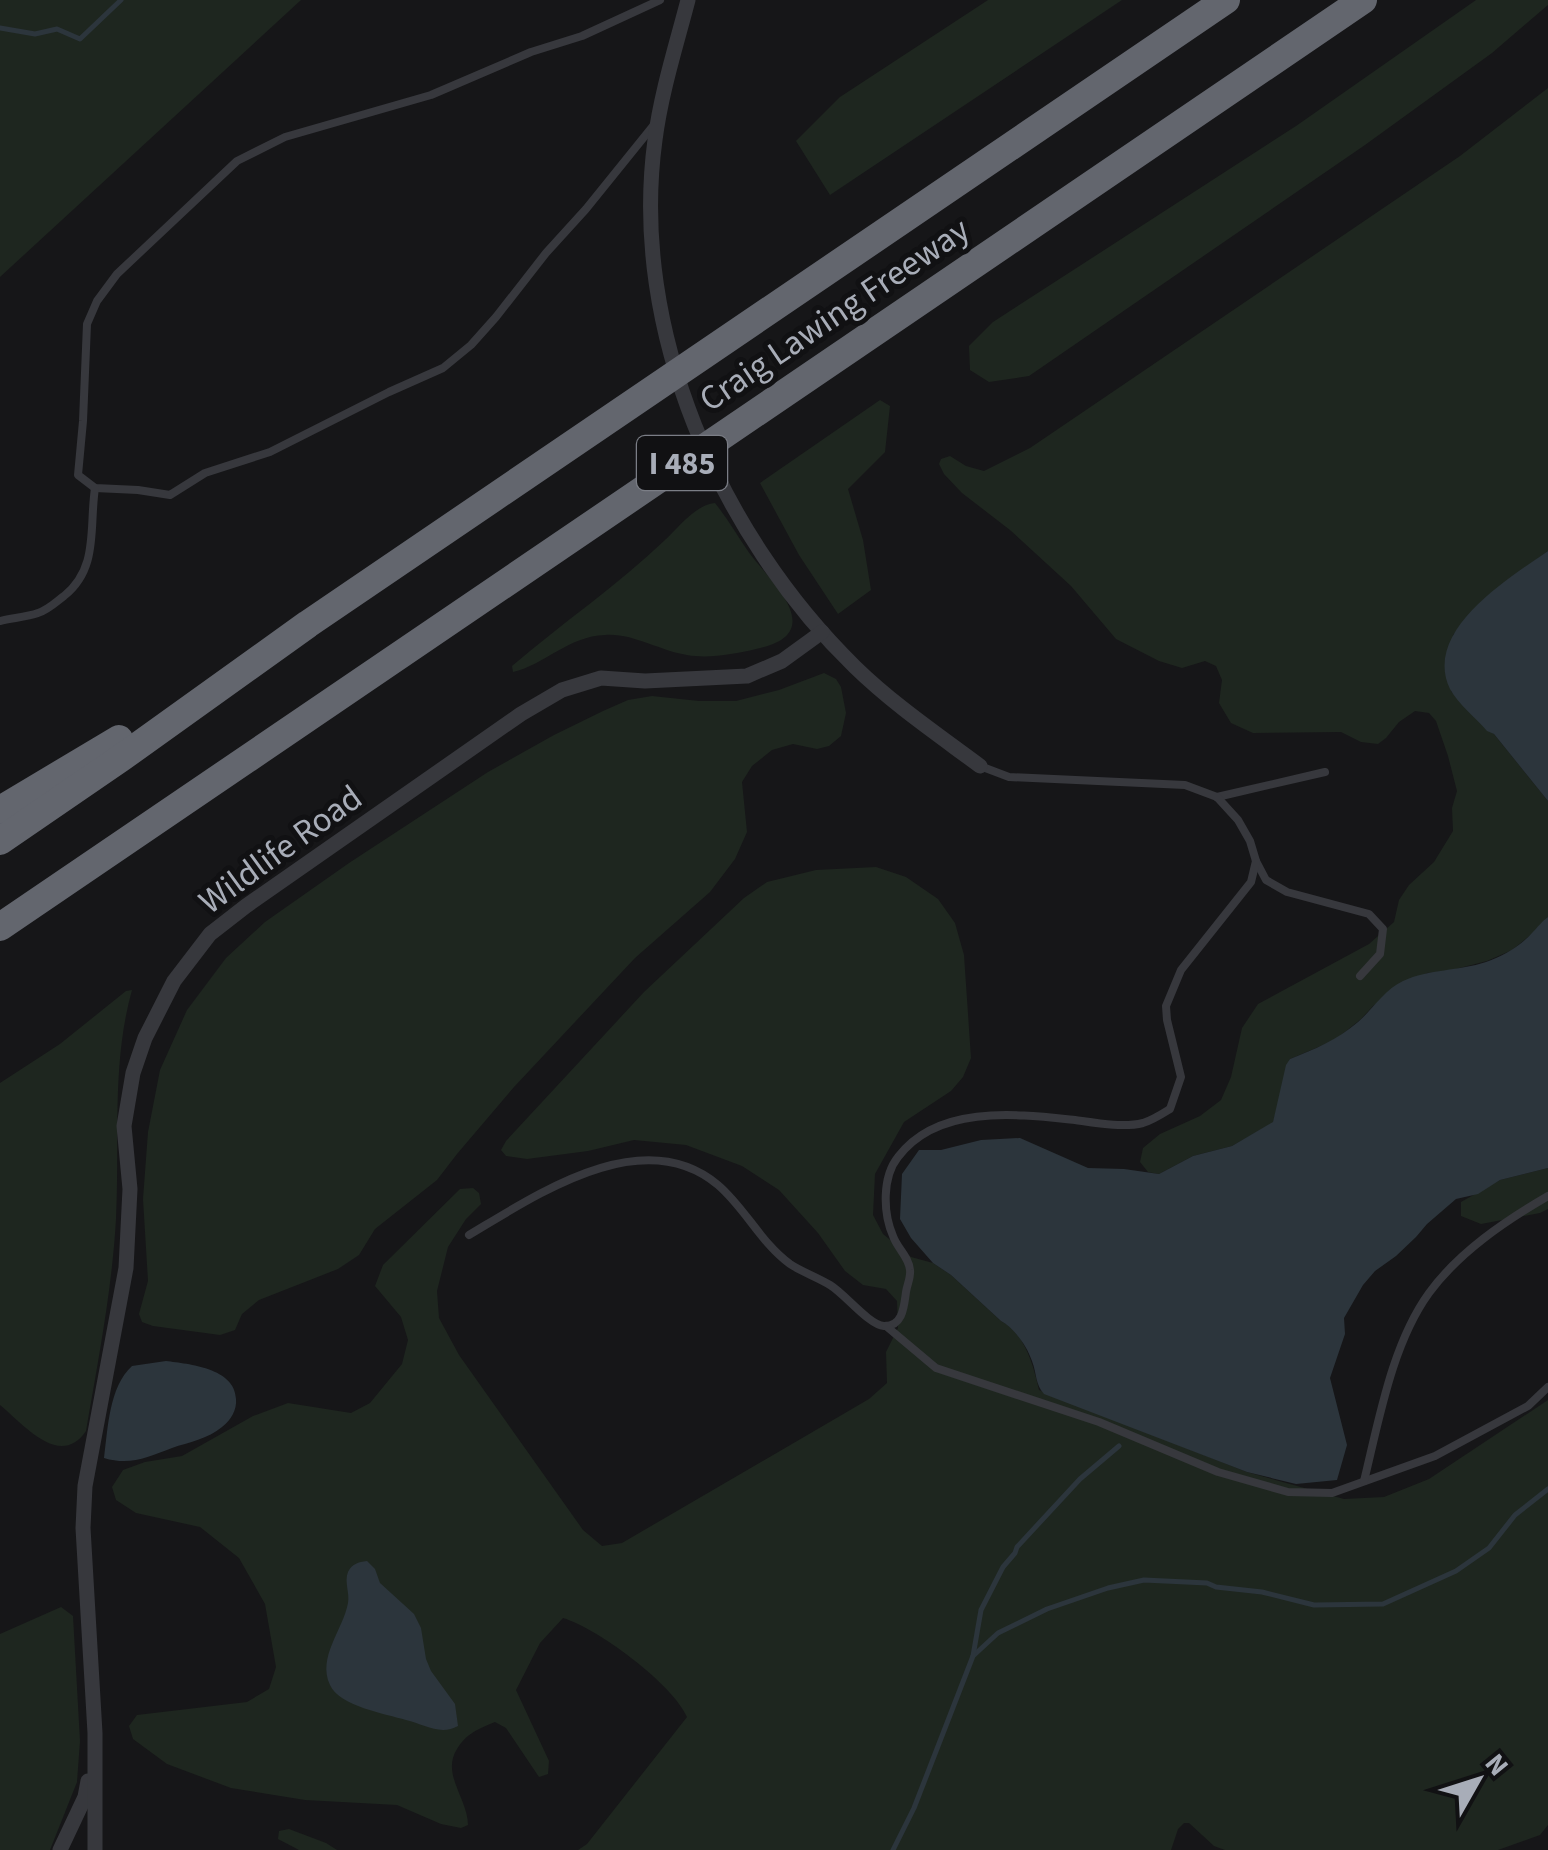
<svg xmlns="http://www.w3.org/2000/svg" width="1548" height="1850" font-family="'Source Sans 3',sans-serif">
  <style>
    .green { fill: #1e261f }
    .water { fill: #2c353c }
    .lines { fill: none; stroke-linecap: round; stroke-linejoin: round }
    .stream { stroke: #2c353c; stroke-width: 5 }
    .lane { stroke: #37383d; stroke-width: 8 }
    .street { stroke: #37383d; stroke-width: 15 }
    .highway { stroke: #63666e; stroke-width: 28 }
    .labels { text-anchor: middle; stroke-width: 10; stroke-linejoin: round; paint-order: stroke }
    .shield { fill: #111113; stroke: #7b7e86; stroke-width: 2.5 }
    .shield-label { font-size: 32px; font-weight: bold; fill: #a8adb8 }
    .street-label { font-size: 35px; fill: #a8adb8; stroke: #111113 }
  </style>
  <rect width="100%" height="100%" fill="#161618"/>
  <g class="green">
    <polygon points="0,0 301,0 0,277"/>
    <polygon points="988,0 1122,0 830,195 796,141 840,97"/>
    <polygon points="1476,0 1548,0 1548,5 1492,53 1365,145 1029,376 989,382 970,370 969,346 993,322 1296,126"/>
    <polygon points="1548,88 1548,551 1483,600 1453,635 1451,691 1487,730 1494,734 1548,801 1548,917 1533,933 1512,950 1487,961 1444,972 1427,973 1373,1006 1361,1019 1335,1040 1290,1059 1273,1123 1232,1146 1193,1156 1159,1174 1148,1172 1140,1162 1143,1148 1160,1134 1200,1116 1221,1100 1231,1077 1242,1028 1258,1004 1369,944 1394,922 1399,900 1409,885 1434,862 1453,831 1452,808 1457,791 1448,756 1436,721 1429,713 1415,711 1399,722 1386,738 1378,744 1361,742 1341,732 1253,733 1231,723 1219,703 1222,680 1216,666 1205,661 1182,668 1159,661 1116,639 1071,586 1010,530 962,493 944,474 939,464 941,459 950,456 966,466 984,471 1030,448 1460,156"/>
    <polygon points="880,400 890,406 885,452 848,489 863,540 871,590 838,614 799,555 760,483"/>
    <path d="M715,503C728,519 738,537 750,554C774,585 829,634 756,649C735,654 708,659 687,655C660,651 633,633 605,635C569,636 544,665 513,672L512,666C562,623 617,586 665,540C679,527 695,505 715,503Z"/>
    <polygon points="824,673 836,679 841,687 846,713 841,736 829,746 817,749 793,744 772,750 752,766 742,782 747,832 735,859 710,892 635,958 514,1087 457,1154 437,1180 375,1229 359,1255 338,1269 259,1300 242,1314 235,1330 220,1335 153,1326 142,1322 139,1314 148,1281 143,1199 148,1132 160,1070 187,1010 226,958 265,922 349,863 488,772 554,735 603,711 628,700 652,696 699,701 736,701 779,690"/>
    <path d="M876,867L906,877L938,899L955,923L964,955L971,1058L963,1077L951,1091L904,1122L875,1174L873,1215L883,1234L911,1257L933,1263L951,1275L1001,1321C1025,1334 1033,1364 1039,1390L1247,1472L1344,1499L1384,1497L1429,1479L1548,1400V1825L1540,1835L1498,1850H1225L1214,1846L1189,1823H1184L1178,1829L1171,1850H578L587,1844L687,1717C673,1684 597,1628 563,1618L540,1643L516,1690L549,1761L548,1774L539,1777L506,1728L495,1722C478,1729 467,1733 457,1749C441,1774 468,1799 468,1825L461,1828L441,1824L397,1805L305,1800L231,1788L167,1764L133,1739L129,1726L137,1715L247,1702L269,1689L276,1667L265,1604L239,1558L200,1527L136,1513L116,1500L112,1487L123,1470L145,1462L182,1456L253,1416L288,1403L351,1413L370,1403L402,1364L408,1340L401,1317L375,1286L383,1265L460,1189L473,1188L479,1193L481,1204L466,1219L448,1247L437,1291L439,1318L459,1355L583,1530L602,1546L622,1543L869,1399L887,1383L886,1352L898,1328L897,1301L886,1289L863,1285L845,1271L818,1233L779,1190L742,1166L686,1145L634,1140L588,1151L527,1159L506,1156L501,1150L506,1141L644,992L744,898L767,882L816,870Z"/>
    <path d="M132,990C111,1065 120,1143 116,1219C112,1290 98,1361 86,1431C60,1469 24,1425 0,1405V1083L60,1044L126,991Z"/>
    <polygon points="1548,1168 1548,1209 1540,1213 1481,1224 1461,1216 1461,1202 1500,1180"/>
    <polygon points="61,1607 73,1616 80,1741 77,1782 50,1850 0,1850 0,1634"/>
    <polygon points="289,1829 326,1843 337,1850 299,1850 278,1839 279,1831"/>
  </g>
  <g class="water">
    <path d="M1548,551V801L1494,734L1487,731C1476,718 1458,704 1450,689C1422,631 1509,578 1548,551Z"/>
    <path d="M1548,917V1168L1500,1180L1478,1194L1456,1199L1427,1224L1416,1237L1396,1256L1375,1271L1363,1285L1344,1318L1345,1334L1330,1378L1347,1445L1337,1480L1296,1484L1247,1472L1044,1394C1035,1384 1037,1374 1032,1361C1027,1346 1014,1328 1001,1321L951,1275L933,1263L911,1238L900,1219L902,1174L919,1150H941L981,1140L1020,1138L1088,1168L1124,1169L1159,1174L1193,1156L1232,1146L1273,1122L1286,1065L1290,1059C1315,1049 1337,1040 1358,1022C1373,1009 1385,989 1403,981C1429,969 1459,971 1486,962C1503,956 1520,946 1532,933C1538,927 1541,922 1548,917Z"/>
    <path d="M166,1361C189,1364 235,1368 236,1399C237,1410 231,1420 222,1427C208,1439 189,1442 172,1448C148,1457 130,1466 104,1458C108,1428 109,1387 132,1366Z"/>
    <path d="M367,1561L375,1569L380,1583L414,1614L421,1628L426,1659L431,1671L455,1704L458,1726C440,1736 424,1724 406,1720C386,1714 339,1706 330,1685C317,1657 343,1630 348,1603C350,1593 344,1582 348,1572C352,1564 358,1562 367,1561Z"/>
  </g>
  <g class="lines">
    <g class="stream">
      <polyline points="0,28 35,34 57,29 80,39 121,0"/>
      <polyline points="973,1656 998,1633 1047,1609 1108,1588 1144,1580 1207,1583 1216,1587 1262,1592 1314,1605 1383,1604 1456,1571 1489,1548 1515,1515 1548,1489"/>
      <polyline points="893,1850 914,1808 973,1656 981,1610 1003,1567 1015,1553 1017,1547 1080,1479 1119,1446"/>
    </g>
    <g class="lane">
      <polyline points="653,126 586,209 546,253 496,317 471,345 443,368 389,392 270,452 205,473 170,495 138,490 95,488 78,475 83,421 87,324 97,301 117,274 237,161 285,137 431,95 531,52 582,36 660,0"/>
      <path d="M0,621C12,618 27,617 38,613C48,610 56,602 64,596C99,568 89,528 95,488"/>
      <polyline points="1217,797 1325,772"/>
      <polyline points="1256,861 1266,880 1287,892 1369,914 1383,929 1380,954 1360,976"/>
      <path d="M469,1235C538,1194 643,1122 718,1185C745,1208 761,1243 790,1264C802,1272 817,1277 830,1285C845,1294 869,1325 884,1326C903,1327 904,1306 906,1292C907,1285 911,1277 910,1270C909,1257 897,1248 893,1236C883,1213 882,1177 898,1157C938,1104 1017,1114 1075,1120C1096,1123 1123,1128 1143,1123C1153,1120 1162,1114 1170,1109L1181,1077L1167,1020L1166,1006L1181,970L1251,882L1256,861L1250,841L1238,820L1217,797L1185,785L1009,777L980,766"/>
      <polyline points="886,1326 936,1368 1099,1422 1218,1472 1288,1492 1332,1493 1435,1456 1528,1406 1548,1387"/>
      <path d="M1364,1481C1379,1420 1392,1344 1429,1293C1459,1252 1505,1221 1548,1196"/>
    </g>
    <g class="street">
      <path d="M688,0C676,46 661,93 655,140C629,330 720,535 855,667C893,704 937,734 980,766"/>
      <polyline points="60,1850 85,1797 88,1781"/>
      <polyline points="95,1850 95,1733 83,1528 85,1486 126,1268 130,1189 124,1126 133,1073 145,1038 174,981 210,934 246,906 521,714 562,690 601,678 645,681 747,676 782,661 822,632"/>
    </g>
    <g class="highway">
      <polyline points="0,810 119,739"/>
      <polyline points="0,841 121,758 308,624 1226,0"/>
      <polyline points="0,927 1363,0"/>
    </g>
  </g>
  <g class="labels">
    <rect class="shield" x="637" y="436" width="90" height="54" rx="8"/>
    <g class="shield-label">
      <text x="682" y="474">I 485</text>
    </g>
    <g class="street-label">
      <text transform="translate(834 314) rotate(-34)" y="12">Craig Lawing Freeway</text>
      <text transform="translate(280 849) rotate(-36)" y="12">Wildlife Road</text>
    </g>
  </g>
  <g transform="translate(1478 1780) rotate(51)" stroke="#111113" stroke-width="8" paint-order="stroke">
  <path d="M0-8L18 38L0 25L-18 38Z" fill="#a8adb8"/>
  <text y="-15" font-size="28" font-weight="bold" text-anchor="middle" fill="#a8adb8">N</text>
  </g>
</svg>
